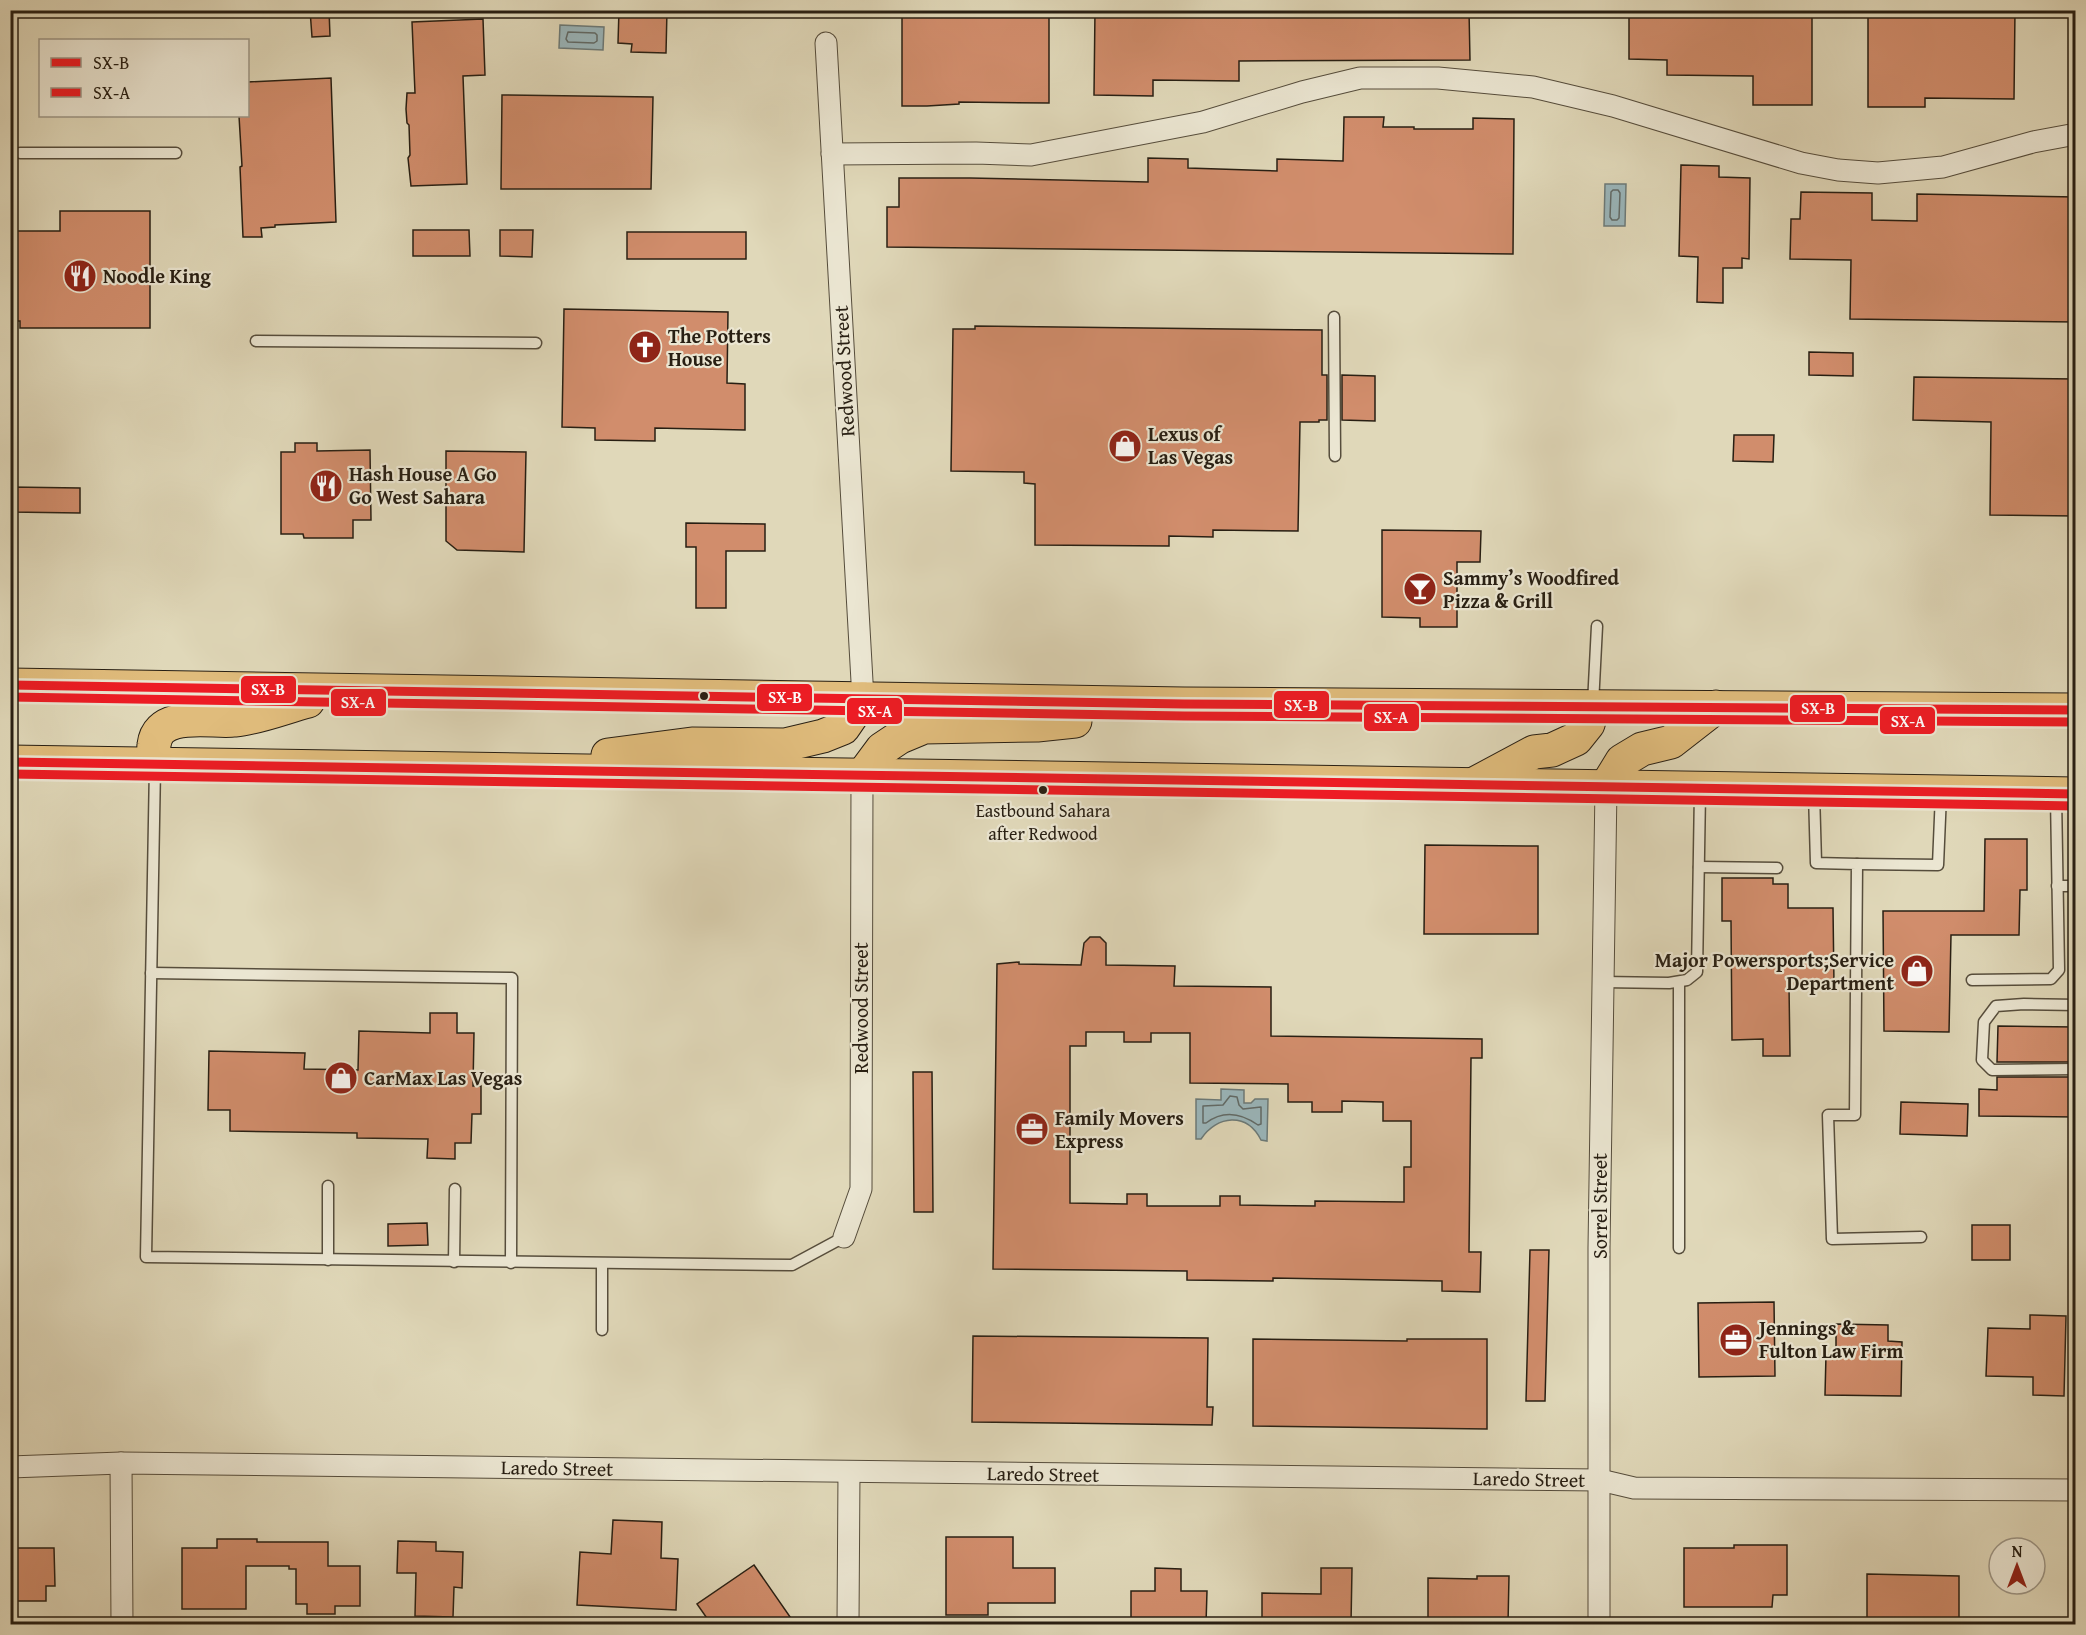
<svg xmlns="http://www.w3.org/2000/svg" width="2086" height="1635" font-family="'Gentium Book Plus',serif">
  <style>
    .water { fill: #9ab6bb; stroke: #6c7a78; stroke-width: 1.5 }
    .lines { fill: none; stroke-linecap: round; stroke-linejoin: round }
    .shore { stroke: #616a67; stroke-width: 1.5 }
    .building { fill: #d18d6c; stroke: #281f13; stroke-width: 1.5; fill-rule: evenodd }
    .service-casing { stroke: #564d3c; stroke-width: 13 }
    .minor-casing { stroke: #564d3c; stroke-width: 23 }
    .primary-casing { stroke: #281f13; stroke-width: 35 }
    .service { stroke: #ebe6d2; stroke-width: 10 }
    .minor { stroke: #ebe6d2; stroke-width: 21 }
    .primary { stroke: #e0bc7c; stroke-width: 33 }
    .bus-1-casing { stroke: #ebe6d2; stroke-width: 14 }
    .bus-2-casing { stroke: #ebe6d2; stroke-width: 14 }
    .bus-1 { stroke: #ed1c24; stroke-width: 9 }
    .bus-2 { stroke: #ed1c24; stroke-width: 9 }
    .bus-dot { fill: #281f13; stroke: #ebe6d2; stroke-width: 2 }
    .labels { text-anchor: middle; stroke-width: 4.5; stroke-linejoin: round; paint-order: stroke }
    .bus-label { font-size: 18px; fill: #281f13; stroke: #ebe6d2 }
    .poi-label { font-size: 20px; font-weight: bold; fill: #281f13; stroke: #ebe6d2; text-anchor: start }
    .street-label { font-size: 20px; fill: #281f13; stroke: #ebe6d2 }
    .line-badge { stroke: #ebe6d2; stroke-width: 2 }
    .badge-label { font-size: 16px; text-anchor: middle; font-weight: bold; fill: #fff }
  </style>
  <rect width="100%" height="100%" fill="#e0d8b9"/>
  <filter id="stains"><feTurbulence type="fractalNoise" baseFrequency=".00333" numOctaves="4"/><feColorMatrix values="0 0 0 0 .2 0 0 0 0 .09 0 0 0 0 .02 0 0 0 .5 -.17"/></filter>
  <radialGradient id="worn" r=".72"><stop offset=".6" stop-color="#630" stop-opacity="0"/><stop offset="1" stop-color="#630" stop-opacity=".3"/></radialGradient>
  <g class="water">
    <polygon points="560,25 604,27 603,50 559,48"/>
    <polygon points="1605,184 1626,184 1625,226 1604,226"/>
    <path d="M1221,1089L1244,1090V1103H1251L1255,1099H1268L1267,1141L1261,1140C1247,1112 1217,1115 1201,1139H1196V1099L1221,1100Z"/>
  </g>
  <g class="lines">
    <g class="shore">
      <polygon points="568,32 595,33 597,35 597,41 594,43 568,42 566,39"/>
      <polygon points="1613,190 1618,190 1620,193 1619,218 1617,220 1612,220 1610,217 1611,192"/>
      <path d="M1230,1096L1237,1097L1239,1105L1243,1109L1261,1107V1124L1258,1125C1241,1113 1223,1110 1206,1123H1203V1106L1223,1105Z"/>
    </g>
  </g>
  <g class="building">
    <polygon points="310,10 329,10 330,36 312,37"/>
    <polygon points="619,10 667,10 666,53 631,52 632,44 618,43"/>
    <polygon points="989,10 1049,10 1049,103 959,102 959,104 927,106 902,106 902,12 989,12"/>
    <polygon points="1095,10 1469,10 1470,60 1239,61 1239,81 1153,80 1153,96 1094,95"/>
    <polygon points="1667,10 1812,11 1812,105 1753,105 1753,76 1667,75 1667,60 1629,59 1629,14 1667,15"/>
    <polygon points="1954,10 2015,10 2014,99 1925,98 1925,107 1868,107 1868,12 1954,13"/>
    <polygon points="483,19 485,75 463,76 467,184 411,186 408,158 410,155 409,125 407,123 406,109 407,93 415,93 412,22"/>
    <polygon points="331,78 336,222 275,225 275,227 261,228 262,237 243,237 240,167 242,166 239,116 248,116 248,82"/>
    <polygon points="502,95 653,97 651,189 501,189"/>
    <polygon points="1344,117 1384,117 1383,127 1414,127 1414,129 1473,129 1473,118 1514,119 1513,254 887,247 887,207 899,207 899,178 970,178 1148,182 1148,158 1188,159 1188,168 1277,171 1277,159 1343,161"/>
    <polygon points="1681,165 1719,166 1719,177 1750,178 1749,259 1742,258 1742,268 1723,268 1723,303 1697,302 1698,257 1679,256"/>
    <polygon points="1801,192 1872,193 1872,220 1917,221 1917,194 2076,197 2076,322 1850,319 1851,260 1790,259 1791,219 1800,219"/>
    <polygon points="60,211 150,211 150,328 20,328 20,321 10,321 10,231 60,231"/>
    <polygon points="413,230 469,230 470,256 413,256"/>
    <polygon points="500,230 533,230 532,257 500,256"/>
    <rect x="627" y="232" width="119" height="27"/>
    <polygon points="564,309 728,312 727,383 745,384 745,430 655,428 655,441 595,440 595,428 562,427"/>
    <polygon points="975,326 1322,330 1322,375 1327,375 1327,420 1319,420 1319,422 1300,422 1298,531 1213,530 1213,537 1169,536 1169,546 1035,545 1035,484 1024,483 1024,472 951,471 953,329 975,329"/>
    <polygon points="1809,352 1853,353 1853,376 1809,375"/>
    <polygon points="1342,375 1375,376 1375,421 1342,420"/>
    <polygon points="1914,377 2076,379 2076,516 1990,515 1991,422 1913,420"/>
    <polygon points="1734,435 1774,435 1773,462 1733,461"/>
    <polygon points="295,443 317,443 317,451 370,450 371,520 353,520 353,538 304,538 303,534 281,534 281,452 295,452"/>
    <polygon points="446,451 526,452 524,552 457,550 446,541"/>
    <polygon points="10,487 80,488 80,513 10,512"/>
    <polygon points="686,523 765,524 765,551 726,551 726,608 696,608 696,547 686,547"/>
    <polygon points="1382,530 1481,531 1480,562 1457,562 1457,627 1420,627 1420,618 1382,617"/>
    <polygon points="1985,839 2027,839 2027,890 2020,890 2019,935 1951,935 1949,1032 1884,1031 1883,911 1984,911"/>
    <polygon points="1425,845 1538,846 1538,934 1424,934"/>
    <polygon points="1722,878 1773,878 1773,884 1788,884 1788,908 1833,908 1834,985 1789,986 1790,1056 1763,1056 1763,1039 1732,1040 1731,921 1722,921"/>
    <path d="M1090,937H1100L1106,943V965L1175,966L1174,986L1271,987V1036L1482,1039V1058H1471L1469,1252H1481L1480,1292L1442,1291V1281L1273,1278V1281L1187,1280V1271L993,1269L997,964L1019,962V964L1081,965L1084,943ZM1086,1032H1124V1042H1151V1033H1190V1083L1288,1084V1102H1312V1112H1342V1101L1383,1102V1121H1411V1167H1404V1202L1315,1201V1206L1240,1205V1196H1220V1206H1147V1194H1127V1204L1070,1203V1046H1086Z"/>
    <polygon points="430,1013 457,1013 457,1033 474,1033 473,1086 481,1086 481,1114 472,1114 471,1143 455,1143 455,1159 427,1158 428,1139 357,1138 357,1133 230,1131 230,1110 208,1110 209,1051 305,1053 304,1069 358,1070 359,1031 430,1033"/>
    <polygon points="1998,1026 2076,1027 2076,1062 1997,1062"/>
    <polygon points="913,1072 932,1072 933,1212 914,1212"/>
    <polygon points="1997,1077 2076,1077 2076,1117 1979,1116 1979,1089 1997,1090"/>
    <polygon points="1901,1102 1968,1104 1967,1136 1900,1134"/>
    <polygon points="427,1223 428,1245 388,1246 388,1224"/>
    <rect x="1972" y="1225" width="38" height="35"/>
    <polygon points="1530,1250 1549,1250 1545,1401 1526,1401"/>
    <polygon points="1774,1302 1775,1376 1699,1377 1698,1303"/>
    <polygon points="2030,1315 2066,1316 2064,1396 2033,1395 2033,1377 1986,1376 1988,1328 2030,1329"/>
    <polygon points="1836,1324 1888,1325 1888,1341 1902,1342 1901,1396 1825,1395 1826,1355 1836,1355"/>
    <polygon points="973,1336 1208,1338 1207,1407 1213,1407 1212,1425 972,1422"/>
    <polygon points="1253,1339 1407,1341 1407,1339 1487,1339 1487,1429 1253,1426"/>
    <polygon points="613,1520 662,1522 661,1558 678,1559 676,1610 577,1605 580,1552 611,1554"/>
    <polygon points="946,1537 1013,1537 1013,1568 1055,1568 1055,1603 988,1603 988,1615 946,1615"/>
    <polygon points="217,1539 257,1539 257,1542 328,1542 328,1566 360,1566 360,1606 335,1606 335,1614 307,1614 307,1604 296,1604 296,1569 289,1569 289,1566 246,1566 246,1609 182,1609 182,1548 217,1548"/>
    <polygon points="398,1541 436,1542 436,1551 463,1552 462,1588 454,1587 453,1617 415,1616 416,1573 397,1573"/>
    <polygon points="1734,1545 1787,1545 1787,1595 1773,1595 1772,1607 1684,1607 1684,1548 1734,1548"/>
    <polygon points="10,1548 54,1548 55,1586 46,1586 46,1601 10,1601"/>
    <polygon points="754,1565 795,1624 711,1624 697,1604"/>
    <polygon points="1155,1568 1181,1569 1181,1591 1207,1591 1206,1624 1131,1624 1131,1591 1155,1591"/>
    <polygon points="1321,1568 1352,1568 1351,1624 1262,1624 1262,1593 1321,1594"/>
    <polygon points="1867,1574 1959,1576 1959,1624 1867,1624"/>
    <polygon points="1477,1576 1509,1576 1508,1624 1428,1624 1428,1578 1477,1579"/>
  </g>
  <g class="lines">
    <g class="service-casing">
      <g id="service">
        <polyline points="20,153 176,153"/>
        <polyline points="1334,317 1335,456"/>
        <polyline points="256,341 536,343"/>
        <polyline points="1593,704 1597,626"/>
        <polyline points="155,767 146,1257 792,1265 844,1237"/>
        <polyline points="1814,793 1816,863 1857,864 1855,1115 1828,1115 1832,1239 1921,1237"/>
        <polyline points="1857,864 1938,865 1941,794"/>
        <polyline points="1699,867 1777,868"/>
        <polyline points="2057,886 2076,886"/>
        <polyline points="151,973 512,978 511,1263"/>
        <polyline points="1972,980 2051,979 2059,970 2056,797"/>
        <polyline points="1602,982 1669,983 1687,980 1697,972 1700,792"/>
        <polyline points="1679,982 1679,1248"/>
        <polyline points="2076,1005 2024,1004 1996,1006 1984,1022 1982,1060 1992,1070 2076,1069"/>
        <polyline points="328,1186 328,1260"/>
        <polyline points="454,1262 455,1189"/>
        <polyline points="602,1264 602,1330"/>
      </g>
    </g>
    <g class="minor-casing">
      <g id="minor">
        <polyline points="826,43 863,699"/>
        <polyline points="832,154 976,153 1031,155 1203,122 1302,92 1360,78 1438,78 1533,87 1613,106 1801,163 1838,170 1878,173 1943,167 2033,142 2076,134"/>
        <polyline points="844,1237 861,1189 862,776"/>
        <polyline points="121,1463 122,1624"/>
        <polyline points="10,1467 121,1463 1600,1480 1634,1488 2076,1490"/>
        <polyline points="848,1624 849,1472"/>
        <polyline points="1599,1624 1599,1248 1606,787"/>
      </g>
    </g>
    <g class="primary-casing">
      <g id="primary">
        <polyline points="10,685 1184,704 2076,710"/>
        <polyline points="608,755 692,744 785,745 823,736 843,728 863,699"/>
        <polyline points="10,762 2076,794"/>
        <path d="M155,764C155,758 153,751 154,745C158,709 212,723 235,720C258,718 285,707 308,701"/>
        <polyline points="862,776 882,749 900,737 924,727 1037,725 1075,721"/>
        <polyline points="1476,783 1534,752 1552,750 1576,739 1588,724 1593,707"/>
        <polyline points="1606,787 1622,761 1642,749 1671,742 1716,707"/>
      </g>
    </g>
    <use href="#service" class="service"/>
    <use href="#minor" class="minor"/>
    <use href="#primary" class="primary"/>
    <g class="bus-1-casing">
      <g id="bus-1">
        <polyline points="10,685 1184,704 2076,710"/>
        <polyline points="10,762 2076,794"/>
      </g>
    </g>
    <g class="bus-2-casing">
      <g id="bus-2">
        <polyline points="10,697 1184,716 2076,722"/>
        <polyline points="10,774 2076,806"/>
      </g>
    </g>
    <use href="#bus-1" class="bus-1"/>
    <use href="#bus-2" class="bus-2"/>
  </g>
  <defs>
    <g id="restaurant-disc" transform="scale(1.725)"><circle r="9.5" fill="#8f2418" stroke="#ebe6d2"/><path d="M-5-6h1v4h1v-4h1v4h1v-4h1v5L-1.5 .5V6h-2V.5L-5-1ZM5-6V6H3V1.5H1.5Q1.5-4 5-6Z" fill="#fff"/></g>
    <g id="church-disc" transform="scale(1.725)"><circle r="9.5" fill="#8f2418" stroke="#ebe6d2"/><path d="M-1.2-6h2.4v3.5h3.3v2.4h-3.3V6h-2.4V-.1h-3.3v-2.4h3.3Z" fill="#fff"/></g>
    <g id="shop-disc" transform="scale(1.725)"><circle r="9.5" fill="#8f2418" stroke="#ebe6d2"/><path d="M-5-2.5h2.3a2.7 3.5 0 0 1 5.4 0H5L5.5 6h-11ZM-1.5-2.5h3a1.5 2.3 0 0 0-3 0Z" fill="#fff"/></g>
    <g id="bar-disc" transform="scale(1.725)"><circle r="9.5" fill="#8f2418" stroke="#ebe6d2"/><path d="M-6-5H6L.8 .8V4.5H3.5V6h-7V4.5H-.8V.8Z" fill="#fff"/></g>
    <g id="office-disc" transform="scale(1.725)"><circle r="9.5" fill="#8f2418" stroke="#ebe6d2"/><path d="M-6-3h4V-5.5h4V-3h4V5H-6ZM-1-4.5V-3h2v-1.5ZM-6 0V1H6V0Z" fill="#fff"/></g>
  </defs>
  <g fill-rule="evenodd">
    <use href="#restaurant-disc" x="80" y="276"/>
    <use href="#church-disc" x="645" y="347"/>
    <use href="#shop-disc" x="1125" y="446"/>
    <use href="#restaurant-disc" x="326" y="486"/>
    <use href="#bar-disc" x="1420" y="589"/>
    <use href="#shop-disc" x="1917" y="971"/>
    <use href="#shop-disc" x="341" y="1078"/>
    <use href="#office-disc" x="1032" y="1129"/>
    <use href="#office-disc" x="1736" y="1340"/>
  </g>
  <g class="bus-dot">
    <circle cx="704" cy="696" r="5"/>
    <circle cx="1043" cy="790" r="5"/>
  </g>
  <g class="labels">
    <g class="bus-label">
      <text x="1043" y="817">Eastbound Sahara<tspan x="1043" dy="23">after Redwood</tspan></text>
    </g>
    <g class="poi-label">
      <text x="103" y="283">Noodle King</text>
      <text x="668" y="343">The Potters<tspan x="668" dy="23">House</tspan></text>
      <text x="1148" y="441">Lexus of<tspan x="1148" dy="23">Las Vegas</tspan></text>
      <text x="349" y="481">Hash House A Go<tspan x="349" dy="23">Go West Sahara</tspan></text>
      <text x="1443" y="585">Sammy’s Woodfired<tspan x="1443" dy="23">Pizza &amp; Grill</tspan></text>
      <text x="1894" y="967" text-anchor="end">Major Powersports;Service<tspan x="1894" dy="23">Department</tspan></text>
      <text x="364" y="1085">CarMax Las Vegas</text>
      <text x="1055" y="1125">Family Movers<tspan x="1055" dy="23">Express</tspan></text>
      <text x="1759" y="1335">Jennings &amp;<tspan x="1759" dy="23">Fulton Law Firm</tspan></text>
    </g>
    <g class="street-label">
      <text transform="translate(844 371) rotate(-93)" y="7">Redwood Street</text>
      <text transform="translate(861 1008) rotate(-90)" y="7">Redwood Street</text>
      <text transform="translate(1600 1206) rotate(-90)" y="7">Sorrel Street</text>
      <text transform="translate(557 1468) rotate(1)" y="7">Laredo Street</text>
      <text transform="translate(1043 1474) rotate(1)" y="7">Laredo Street</text>
      <text transform="translate(1529 1479) rotate(1)" y="7">Laredo Street</text>
    </g>
  </g>
  <g class="line-badge">
    <rect x="240" y="675" width="57" height="29" rx="6" fill="#ed1c24"/>
    <rect x="756" y="683" width="57" height="29" rx="6" fill="#ed1c24"/>
    <rect x="330" y="688" width="57" height="29" rx="6" fill="#ed1c24"/>
    <rect x="1273" y="690" width="57" height="29" rx="6" fill="#ed1c24"/>
    <rect x="1789" y="694" width="57" height="29" rx="6" fill="#ed1c24"/>
    <rect x="846" y="697" width="57" height="28" rx="6" fill="#ed1c24"/>
    <rect x="1363" y="703" width="57" height="29" rx="6" fill="#ed1c24"/>
    <rect x="1879" y="706" width="57" height="29" rx="6" fill="#ed1c24"/>
  </g>
  <g class="badge-label">
    <text x="268" y="695">SX-B</text>
    <text x="785" y="703">SX-B</text>
    <text x="358" y="708">SX-A</text>
    <text x="1301" y="711">SX-B</text>
    <text x="1818" y="714">SX-B</text>
    <text x="875" y="717">SX-A</text>
    <text x="1391" y="723">SX-A</text>
    <text x="1908" y="727">SX-A</text>
  </g>
  <rect width="2086" height="1635" fill="none" stroke="#e0d8b9" stroke-width="36"/>
  <rect x="12" y="12" width="2062" height="1611" fill="none" stroke="#281f13" stroke-width="3"/>
  <rect x="18" y="18" width="2050" height="1599" fill="none" stroke="#281f13" stroke-width="1.5"/>
  <rect x="39" y="39" width="210" height="78" fill="#ebe6d2" stroke="#9d9686" stroke-width="1.5"/>
  <rect x="51" y="58" width="30" height="9" fill="#ed1c24" stroke="#9d9686" stroke-width="1.5"/>
  <text x="93" y="69" font-size="18" fill="#281f13">SX-B</text>
  <rect x="51" y="88" width="30" height="9" fill="#ed1c24" stroke="#9d9686" stroke-width="1.5"/>
  <text x="93" y="99" font-size="18" fill="#281f13">SX-A</text>
  <g transform="translate(2017 1566)"><circle r="28" fill="#ebe6d2" stroke="#9d9686" stroke-width="1.5"/>
  <path d="M0-4.5L10 22L0 15L-10 22Z" fill="#8f2418"/>
  <text y="-9" font-size="16" font-weight="bold" text-anchor="middle" fill="#281f13">N</text>
  </g>
  <rect width="100%" height="100%" filter="url(#stains)"/>
  <rect width="100%" height="100%" fill="url(#worn)"/>
</svg>
